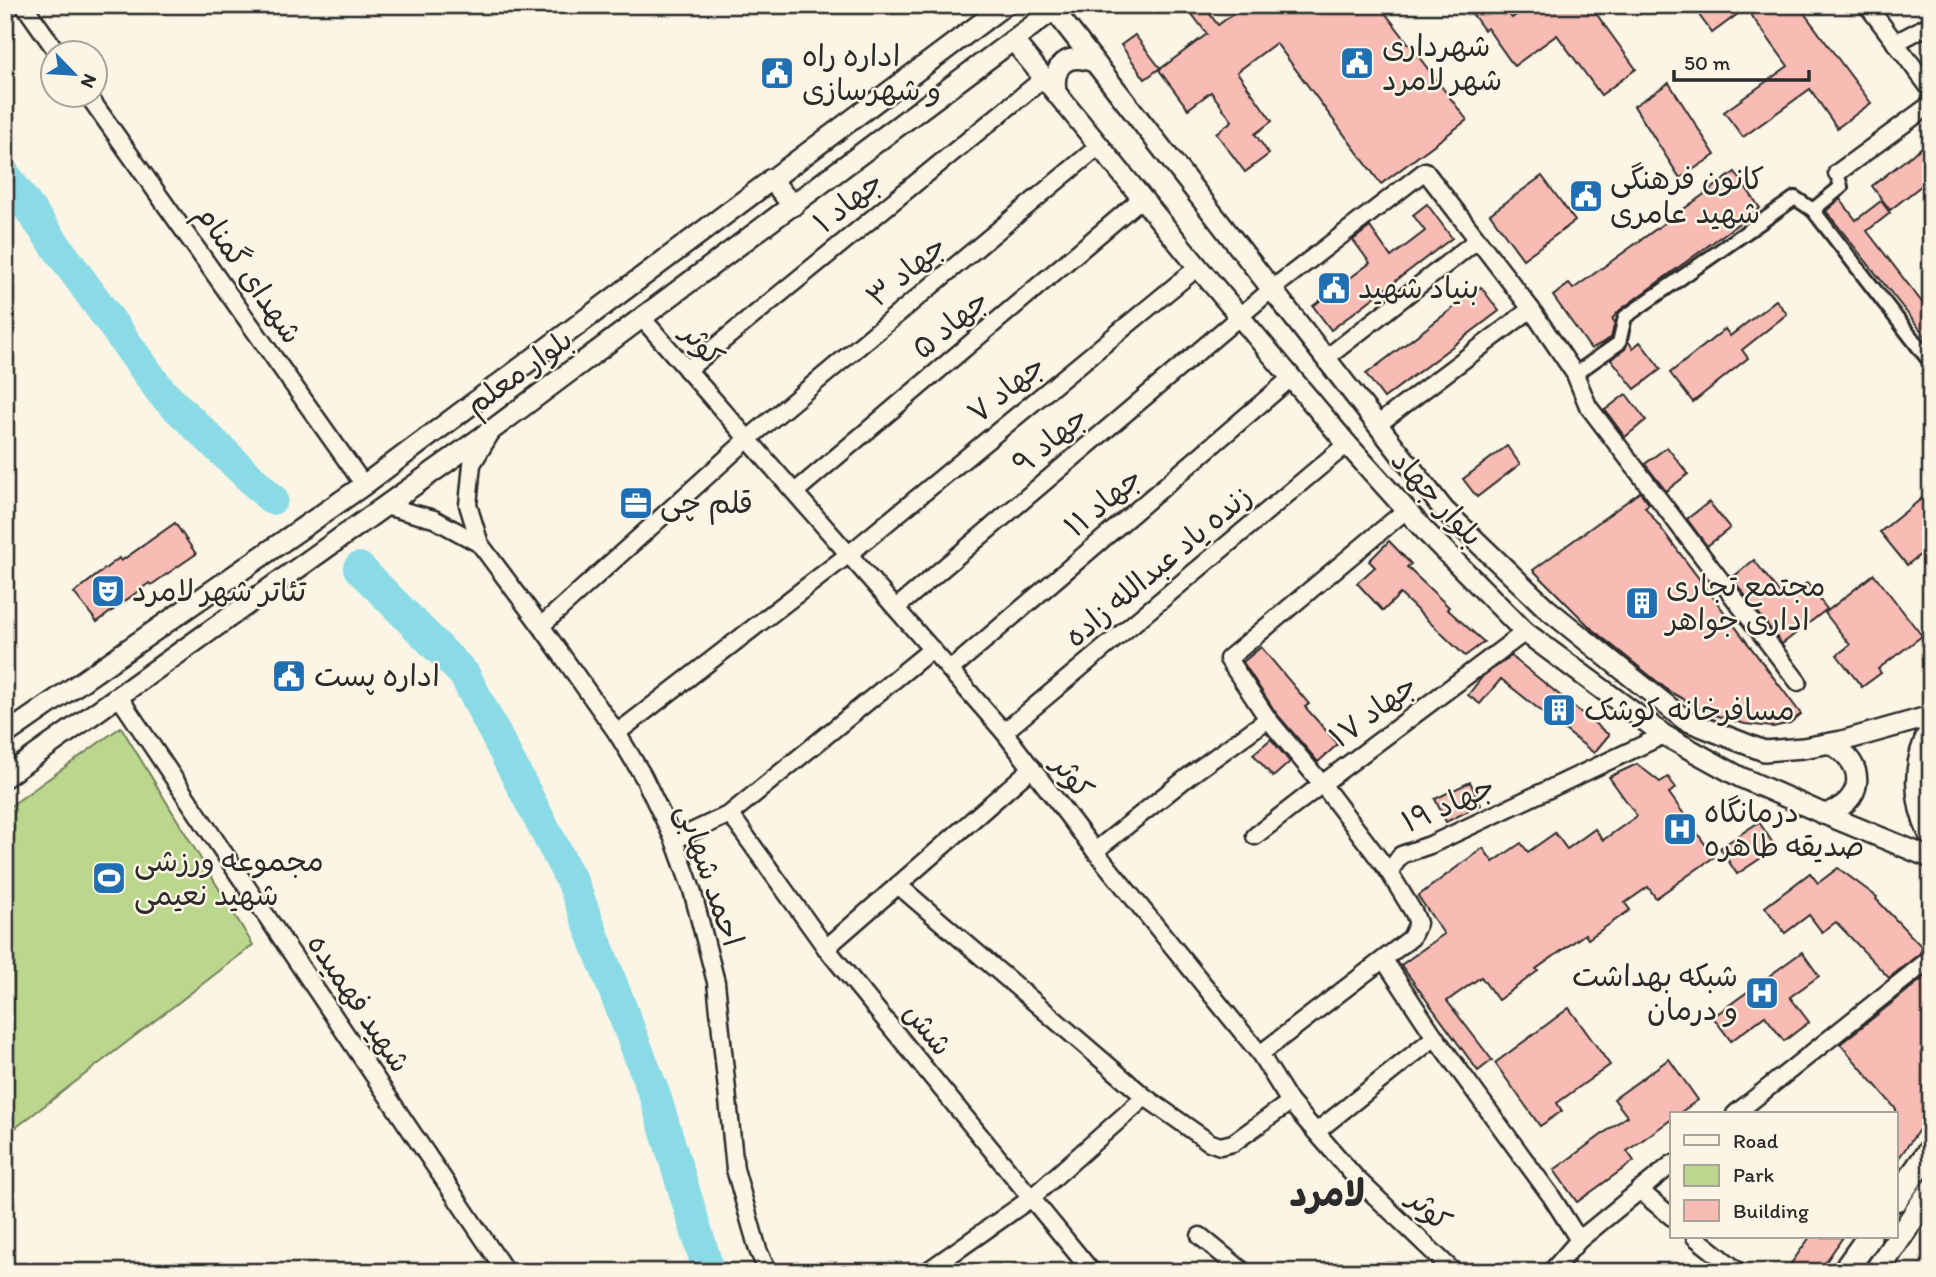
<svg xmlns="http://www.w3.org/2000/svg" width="1936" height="1277" font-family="Itim,'Playpen Sans Arabic',sans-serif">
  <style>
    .green { fill: #bbd78e; stroke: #73815c; stroke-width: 2 }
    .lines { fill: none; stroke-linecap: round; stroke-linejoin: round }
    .river { stroke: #8bdbe6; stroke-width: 32 }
    .building { fill: #f8bcb5; stroke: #2b2b2b; stroke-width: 2 }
    .pedestrian-casing { stroke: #2b2b2b; stroke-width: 18 }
    .minor-casing { stroke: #2b2b2b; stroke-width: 21 }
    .tertiary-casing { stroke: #2b2b2b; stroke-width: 24 }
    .secondary-casing { stroke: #2b2b2b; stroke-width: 28 }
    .pedestrian { stroke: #fcf5e5; stroke-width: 12 }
    .minor { stroke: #fcf5e5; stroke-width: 16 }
    .tertiary { stroke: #fcf5e5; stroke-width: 19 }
    .secondary { stroke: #fcf5e5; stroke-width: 23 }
    .labels { text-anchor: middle; stroke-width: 5; stroke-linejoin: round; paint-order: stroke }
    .poi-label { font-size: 30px; fill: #2b2b2b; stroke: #fcf5e5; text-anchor: start }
    .street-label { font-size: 30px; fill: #2b2b2b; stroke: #fcf5e5 }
    .district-label { font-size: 37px; font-weight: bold; fill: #2b2b2b; stroke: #fcf5e5 }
  </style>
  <rect width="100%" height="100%" fill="#fcf5e5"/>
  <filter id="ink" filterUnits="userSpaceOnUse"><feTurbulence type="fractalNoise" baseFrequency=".0143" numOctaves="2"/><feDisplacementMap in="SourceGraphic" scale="14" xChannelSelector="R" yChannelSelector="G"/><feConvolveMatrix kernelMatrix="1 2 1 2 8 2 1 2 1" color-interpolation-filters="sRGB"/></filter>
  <g filter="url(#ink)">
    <polygon class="green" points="121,727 253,945 5,1136 5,810"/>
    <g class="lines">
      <g class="river">
        <polyline points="5,175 162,393 272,499"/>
        <polyline points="359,568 464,674 574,886 655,1096 709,1272"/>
      </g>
    </g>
    <g class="building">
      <polygon points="1185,5 1203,5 1218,25 1245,5 1379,5 1467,120 1381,184 1276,43 1237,72 1272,121 1255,134 1269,154 1245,172 1216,133 1232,121 1211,92 1188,109 1159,70 1207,34"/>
      <polygon points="1466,5 1502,5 1512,18 1529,5 1590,5 1636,69 1601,95 1557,35 1514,66 1487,28 1484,30"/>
      <polygon points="1713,5 1798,5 1871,103 1837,128 1810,89 1743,137 1724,112 1788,66 1746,8 1712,33 1699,15"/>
      <polygon points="1135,35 1160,68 1145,79 1121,45"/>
      <polygon points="1669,83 1715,155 1680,178 1634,106"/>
      <polygon points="1931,140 1931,178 1890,210 1872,186"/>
      <polygon points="1735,172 1760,208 1620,310 1612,319 1615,322 1611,338 1591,349 1553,296 1569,284 1573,289"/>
      <polygon points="1542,176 1575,221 1523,259 1490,214"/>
      <polygon points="1840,199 1856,220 1881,201 1890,213 1867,231 1931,314 1931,343 1826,211"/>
      <polygon points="1427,204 1452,238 1331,330 1313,306 1370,263 1353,240 1370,227 1391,257 1425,231 1413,215"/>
      <polygon points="1481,287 1499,311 1384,398 1366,374"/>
      <polygon points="1776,300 1787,314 1742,350 1748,358 1693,402 1670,373 1725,329 1730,336"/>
      <polygon points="1628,341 1633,348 1640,342 1661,369 1635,389 1611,359 1625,349"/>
      <polygon points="1626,394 1646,420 1625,437 1605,410"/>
      <polygon points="1507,446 1520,464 1477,497 1463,479"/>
      <polygon points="1667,447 1688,474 1666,491 1645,464"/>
      <polygon points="1931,491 1931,546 1907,565 1880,532"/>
      <polygon points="1640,492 1649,504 1645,507 1801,714 1790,723 1773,727 1745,724 1708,713 1669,691 1593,630 1533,570"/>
      <polygon points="1709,502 1730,528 1707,546 1687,519"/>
      <polygon points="175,523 196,554 151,585 149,583 97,622 74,593 119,558 121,561"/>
      <polygon points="1389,541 1411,564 1407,567 1449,607 1447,609 1484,642 1465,656 1400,594 1383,611 1357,583 1375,567 1369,561"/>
      <polygon points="1754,560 1785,600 1807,583 1827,609 1782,644 1732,578"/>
      <polygon points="1874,574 1922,636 1878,669 1881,673 1862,687 1837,655 1850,645 1825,613"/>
      <polygon points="1261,647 1309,704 1305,707 1338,744 1318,762 1276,713 1243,662"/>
      <polygon points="1511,656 1609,735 1594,753 1501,679 1480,704 1468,695 1483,676"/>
      <polygon points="1271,739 1290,762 1273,777 1253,754"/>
      <polygon points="1637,764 1660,782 1668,777 1676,788 1669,793 1714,857 1656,898 1648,887 1625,903 1630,910 1588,939 1585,934 1536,969 1538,971 1498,1000 1481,977 1447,1001 1492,1060 1478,1071 1401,965 1444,934 1418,896 1483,848 1493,862 1521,843 1528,852 1555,833 1567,849 1595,829 1603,840 1637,816 1609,777"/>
      <polygon points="1470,782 1481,805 1446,822 1435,799"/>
      <polygon points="1759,822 1776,848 1737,874 1720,848"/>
      <polygon points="1838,868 1877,897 1876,899 1923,948 1919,954 1889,978 1836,922 1822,932 1809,915 1785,933 1765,907 1810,873 1818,883"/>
      <polygon points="1802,952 1819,976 1790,997 1809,1022 1784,1041 1765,1016 1731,1041 1713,1017"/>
      <polygon points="1931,972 1931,1113 1896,1162 1896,1109 1840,1044"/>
      <polygon points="1569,1008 1610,1065 1557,1103 1562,1111 1540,1126 1495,1063"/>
      <polygon points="1669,1059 1698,1100 1678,1114 1672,1114 1672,1119 1627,1151 1634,1161 1577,1202 1554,1170 1627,1116 1614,1099"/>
      <polygon points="1810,1237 1843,1237 1819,1272 1785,1272"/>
    </g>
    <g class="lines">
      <g class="pedestrian-casing">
        <g id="pedestrian">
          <polyline points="1813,210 1931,363"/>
          <polyline points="1575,374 1619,343 1625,317 1795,198 1813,210 1841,187 1837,173"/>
        </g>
      </g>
      <g class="minor-casing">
        <g id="minor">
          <polyline points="24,5 57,52"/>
          <polyline points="1867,5 1931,90"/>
          <polyline points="1895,43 1931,24"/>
          <polyline points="87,94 364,485"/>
          <polyline points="1837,173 1931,104"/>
          <polyline points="642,318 1004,732 1095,851 1260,1054 1290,1102 1355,1177 1454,1272"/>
          <polyline points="1325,359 1477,240"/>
          <polyline points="687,370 1044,78"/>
          <polyline points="1377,425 1531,309"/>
          <polyline points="492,431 472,464 468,505 480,544 541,626 617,733 643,776 674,840 692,890 716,982 735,1169 758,1250 768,1272"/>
          <polyline points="795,492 1142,198"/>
          <polyline points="385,506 434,519 480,544"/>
          <polyline points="1406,510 1228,659 1268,719 1322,784 1525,632"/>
          <polyline points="896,608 1272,289 1425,171 1531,309 1575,374 1588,406 1798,682"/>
          <polyline points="541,626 748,439 1099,146"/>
          <polyline points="950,670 1292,377"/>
          <polyline points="119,697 506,1272"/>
          <polyline points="1004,732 1347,444"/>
          <polyline points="617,733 849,554 1198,267"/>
          <polyline points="730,814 826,948 1092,1272"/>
          <polyline points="1255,836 1322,784 1389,872"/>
          <polyline points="674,840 730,814 932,649"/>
          <polyline points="1095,851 1189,776 1268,719"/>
          <polyline points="898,885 1145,1097 1209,1142 1220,1146 1233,1143 1290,1102"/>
          <polyline points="826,948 1032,768"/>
          <polyline points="1384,960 1435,1037 1551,1196 1579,1240"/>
          <polyline points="1260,1054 1411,938 1418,923 1414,913 1389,872 1401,855 1430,845 1664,735"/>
          <polyline points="1735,1114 1931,958"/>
          <polyline points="1316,1132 1435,1037"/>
          <polyline points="1639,1190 1672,1217"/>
          <polyline points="1200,1236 1244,1272"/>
          <polyline points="1695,1237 1739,1272"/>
          <polyline points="926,1272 1030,1199 1145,1097"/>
          <polyline points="1551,1272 1579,1240 1672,1164"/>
        </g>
      </g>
      <g class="tertiary-casing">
        <g id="tertiary">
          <polyline points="1054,10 1444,510 1546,608 1685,720 1764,751 1803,748 1842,741 1931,716"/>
          <polyline points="1013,40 1198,267 1347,444 1427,533 1525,632 1664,735 1740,777 1824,814 1931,858"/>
          <path d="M1056,92C1052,64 1068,52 1094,62"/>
          <polyline points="771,179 793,206"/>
          <polyline points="5,735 364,485 1005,5"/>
          <polyline points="5,777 493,429 1060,5"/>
          <path d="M1824,814C1865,803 1868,763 1830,744"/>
        </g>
      </g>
      <g class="secondary-casing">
        <g id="secondary">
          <path d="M1931,731C1914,764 1915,801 1931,834"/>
          <polyline points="1896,1199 1931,1149"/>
          <polyline points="1844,1272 1869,1237"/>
          <polyline points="1876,1272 1931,1191"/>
        </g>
      </g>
      <use href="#pedestrian" class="pedestrian"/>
      <use href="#minor" class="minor"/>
      <use href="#tertiary" class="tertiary"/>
      <use href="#secondary" class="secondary"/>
    </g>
  </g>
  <defs>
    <g id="civic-square" transform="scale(1.75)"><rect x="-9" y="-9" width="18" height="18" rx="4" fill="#1f6fb2" stroke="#fcf5e5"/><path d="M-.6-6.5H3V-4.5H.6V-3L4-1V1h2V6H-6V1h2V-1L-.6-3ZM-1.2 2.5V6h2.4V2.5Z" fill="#fff"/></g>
    <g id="office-square" transform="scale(1.75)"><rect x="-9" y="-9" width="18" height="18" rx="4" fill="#1f6fb2" stroke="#fcf5e5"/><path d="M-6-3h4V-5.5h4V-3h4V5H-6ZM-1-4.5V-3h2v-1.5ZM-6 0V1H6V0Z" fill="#fff"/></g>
    <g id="theatre-square" transform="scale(1.75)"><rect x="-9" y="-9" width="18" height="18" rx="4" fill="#1f6fb2" stroke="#fcf5e5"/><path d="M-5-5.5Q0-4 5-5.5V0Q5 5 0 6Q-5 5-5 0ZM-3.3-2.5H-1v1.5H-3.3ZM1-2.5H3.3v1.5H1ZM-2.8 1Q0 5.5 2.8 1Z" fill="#fff"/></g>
    <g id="building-square" transform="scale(1.75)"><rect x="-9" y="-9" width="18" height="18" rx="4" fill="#1f6fb2" stroke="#fcf5e5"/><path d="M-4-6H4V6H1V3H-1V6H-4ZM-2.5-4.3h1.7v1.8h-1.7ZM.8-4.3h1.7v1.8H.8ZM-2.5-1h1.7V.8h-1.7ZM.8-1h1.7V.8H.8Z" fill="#fff"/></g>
    <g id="hospital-square" transform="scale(1.75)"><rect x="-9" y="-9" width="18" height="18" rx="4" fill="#1f6fb2" stroke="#fcf5e5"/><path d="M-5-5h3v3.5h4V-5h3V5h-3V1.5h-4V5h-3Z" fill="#fff"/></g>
    <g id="stadium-square" transform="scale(1.75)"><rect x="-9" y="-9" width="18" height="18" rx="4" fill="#1f6fb2" stroke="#fcf5e5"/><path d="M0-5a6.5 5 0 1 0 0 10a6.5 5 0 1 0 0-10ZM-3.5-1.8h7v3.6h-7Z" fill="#fff"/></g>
  </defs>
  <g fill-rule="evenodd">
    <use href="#civic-square" x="1357" y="63"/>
    <use href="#civic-square" x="777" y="73"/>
    <use href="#civic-square" x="1586" y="196"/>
    <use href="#civic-square" x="1334" y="288"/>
    <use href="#office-square" x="636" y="503"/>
    <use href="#theatre-square" x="108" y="591"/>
    <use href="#building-square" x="1642" y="603"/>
    <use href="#civic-square" x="289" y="676"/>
    <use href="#building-square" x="1559" y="710"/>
    <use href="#hospital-square" x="1680" y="829"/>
    <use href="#stadium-square" x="109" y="878"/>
    <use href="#hospital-square" x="1762" y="993"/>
  </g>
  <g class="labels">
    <g class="poi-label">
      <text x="1382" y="56">شهرداری<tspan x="1382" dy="34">شهر لامرد</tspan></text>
      <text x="802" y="66">اداره راه<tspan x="802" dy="34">و شهرسازی</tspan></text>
      <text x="1610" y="189">کانون فرهنگی<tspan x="1610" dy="34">شهید عامری</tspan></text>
      <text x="1358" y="298">بنیاد شهید</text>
      <text x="660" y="513">قلم چی</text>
      <text x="1666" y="596">مجتمع تجاری<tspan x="1666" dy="34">اداری جواهر</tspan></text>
      <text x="132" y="601">تئاتر شهر لامرد</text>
      <text x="314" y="686">اداره پست</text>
      <text x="1584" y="720">مسافرخانه کوشک</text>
      <text x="1704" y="822">درمانگاه<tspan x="1704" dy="34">صدیقه طاهره</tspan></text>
      <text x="134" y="871">مجموعه ورزشی<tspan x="134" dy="34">شهید نعیمی</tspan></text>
      <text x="1738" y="986" text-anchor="end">شبکه بهداشت<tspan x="1738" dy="34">و درمان</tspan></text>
    </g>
    <g class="street-label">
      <text transform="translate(848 202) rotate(-39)" y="10">جهاد ۱</text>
      <text transform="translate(906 271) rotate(-40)" y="10">جهاد ۳</text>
      <text transform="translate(249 274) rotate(55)" y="10">شهدای گمنام</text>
      <text transform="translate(950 324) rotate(-40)" y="10">جهاد ۵</text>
      <text transform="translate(703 345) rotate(49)" y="10">کوثر</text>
      <text transform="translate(519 372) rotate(-36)" y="10">بلوار معلم</text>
      <text transform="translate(1006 389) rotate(-39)" y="10">جهاد ۷</text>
      <text transform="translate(1050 440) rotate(-40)" y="10">جهاد ۹</text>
      <text transform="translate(1437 498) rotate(47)" y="10">بلوار جهاد</text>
      <text transform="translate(1103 502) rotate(-40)" y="10">جهاد ۱۱</text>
      <text transform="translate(1158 566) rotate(-40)" y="10">زنده یاد عبدالله زاده</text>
      <text transform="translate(1373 711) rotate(-37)" y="10">جهاد ۱۷</text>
      <text transform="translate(1073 777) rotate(53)" y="10">کوثر</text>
      <text transform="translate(1448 804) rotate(-24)" y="10">جهاد ۱۹</text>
      <text transform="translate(710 875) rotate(71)" y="10">احمد شهابی</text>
      <text transform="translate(359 1003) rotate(56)" y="10">شهید فهمیده</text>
      <text transform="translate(928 1029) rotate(51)" y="10">شش</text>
      <text transform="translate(1430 1210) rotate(44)" y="10">کوثر</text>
    </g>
    <g class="district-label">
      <text x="1327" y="1206">لامرد</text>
    </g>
  </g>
  <rect width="1936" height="1277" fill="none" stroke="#fcf5e5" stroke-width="28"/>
  <rect x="14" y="14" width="1908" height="1249" fill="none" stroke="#2b2b2b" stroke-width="2.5" filter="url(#ink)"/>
  <rect x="1670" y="1112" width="228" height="126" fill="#fcf5e5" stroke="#a8a49b" stroke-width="2"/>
  <rect x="1684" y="1135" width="35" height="10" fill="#fcf5e5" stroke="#a8a49b" stroke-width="2"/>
  <text x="1733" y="1148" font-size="21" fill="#2b2b2b">Road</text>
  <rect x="1684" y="1165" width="35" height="21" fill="#bbd78e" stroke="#a8a49b" stroke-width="2"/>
  <text x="1733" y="1182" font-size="21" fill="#2b2b2b">Park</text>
  <rect x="1684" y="1200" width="35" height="21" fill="#f8bcb5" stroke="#a8a49b" stroke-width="2"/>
  <text x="1733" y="1218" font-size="21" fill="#2b2b2b">Building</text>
  <g transform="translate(74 74) rotate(115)"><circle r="33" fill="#fcf5e5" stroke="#a8a49b" stroke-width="2"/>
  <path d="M0-5L12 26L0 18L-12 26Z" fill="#1f6fb2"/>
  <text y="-10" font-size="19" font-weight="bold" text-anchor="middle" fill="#2b2b2b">N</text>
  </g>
  <path d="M1674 70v10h135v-10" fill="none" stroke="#2b2b2b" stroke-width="3.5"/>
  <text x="1684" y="70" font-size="21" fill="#2b2b2b" stroke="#fcf5e5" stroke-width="5" paint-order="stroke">50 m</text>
</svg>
